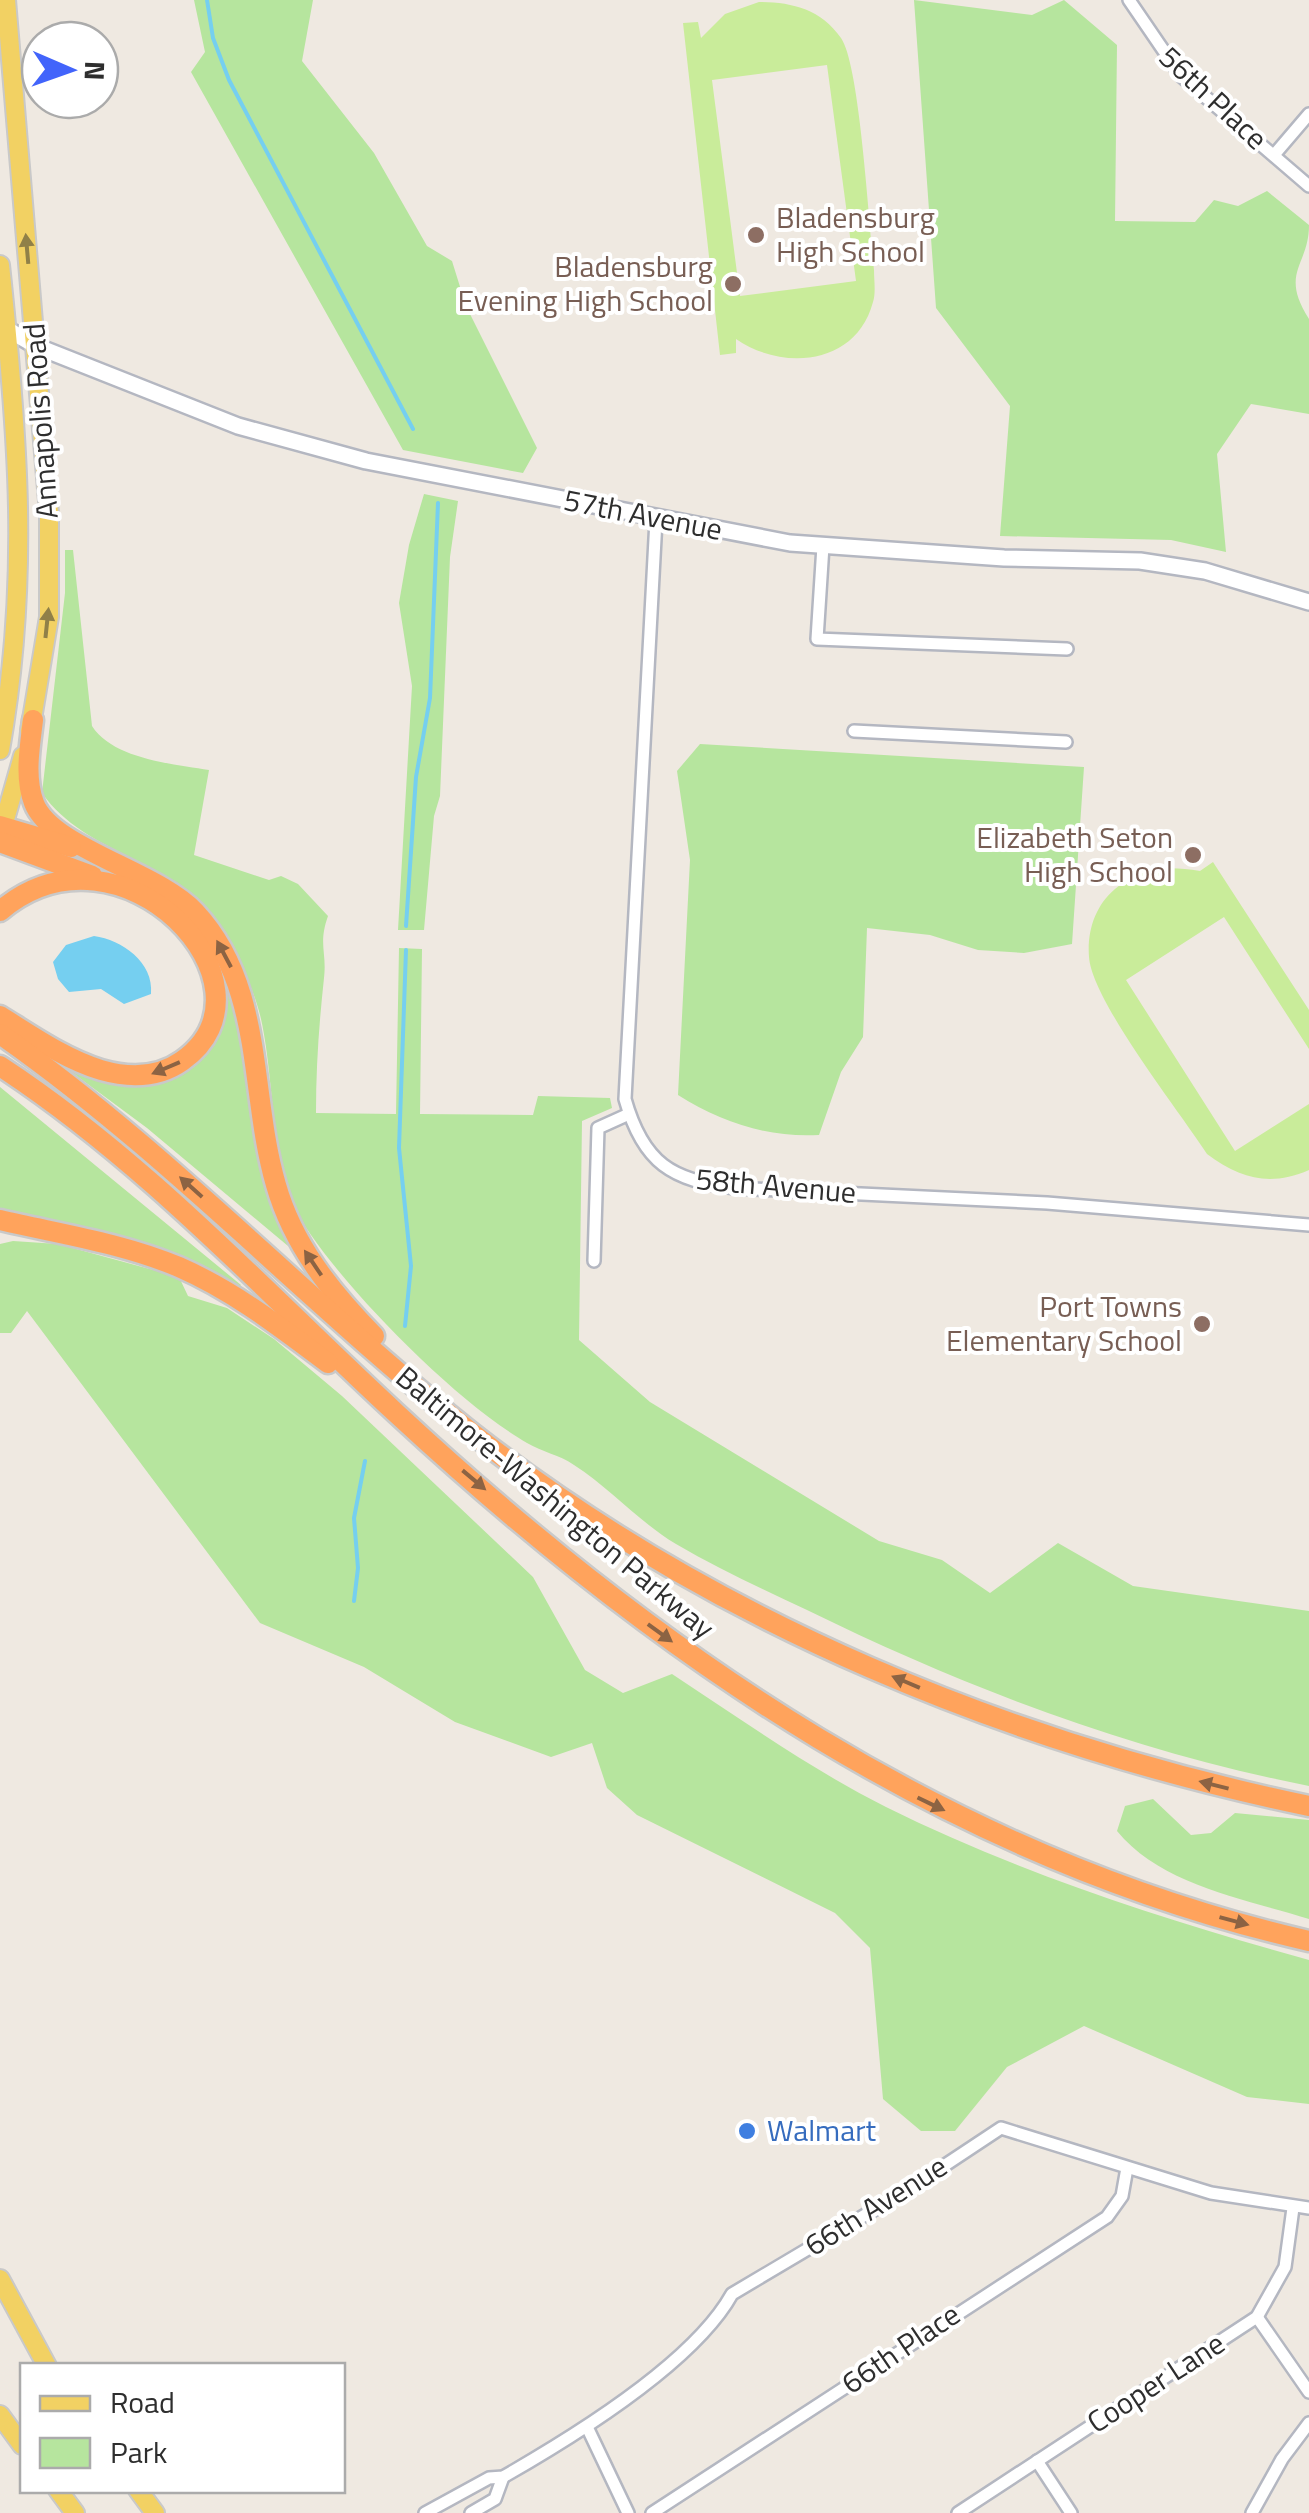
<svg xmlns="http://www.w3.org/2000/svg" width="1309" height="2513" font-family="'Titillium Web',sans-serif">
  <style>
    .green { fill: #b6e59e }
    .pitch { fill: #c9ec9a; fill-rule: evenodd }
    .water { fill: #75cff0 }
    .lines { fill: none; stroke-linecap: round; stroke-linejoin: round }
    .stream { stroke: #75cff0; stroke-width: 4 }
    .street-casing { stroke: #b4b7c1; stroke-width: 16 }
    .secondary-casing { stroke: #b4b7c1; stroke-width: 20 }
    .primary-casing { stroke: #c9c9c9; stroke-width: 22 }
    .highway-casing { stroke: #c9c9c9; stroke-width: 25 }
    .street { stroke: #fff; stroke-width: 11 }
    .secondary { stroke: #fff; stroke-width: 15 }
    .primary { stroke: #f2d163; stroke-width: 18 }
    .highway { stroke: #ffa35c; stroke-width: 20 }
    .oneway { fill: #908048 }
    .oneway2 { fill: #8c6343 }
    .education-dot { fill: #8d6e63; stroke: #fff; stroke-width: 4 }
    .shop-dot { fill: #3f7fe0; stroke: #fff; stroke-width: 4 }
    .labels { text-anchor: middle; stroke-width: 8; stroke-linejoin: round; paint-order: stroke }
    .street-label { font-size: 30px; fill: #2e2e2e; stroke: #fff }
    .education-label { font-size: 30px; fill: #785e54; stroke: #fff; text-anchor: end }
    .shop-label { font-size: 30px; fill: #366cbe; stroke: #fff; text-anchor: start }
  </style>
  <rect width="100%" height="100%" fill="#efe9e1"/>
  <g class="green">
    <polygon points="194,0 313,0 302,61 374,153 427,246 452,261 466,306 537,448 523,473 403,450 191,72 205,52"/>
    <path d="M914,0L1032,15L1064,0L1117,45L1115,221L1195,222L1214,200L1238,206L1267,191L1309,225C1309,266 1279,272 1309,319V414L1251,404L1217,454L1226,552L1171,540L1000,536L1010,406L936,308Z"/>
    <polygon points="424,494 458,501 450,557 440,796 434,816 424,930 398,930 412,686 399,603 409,545"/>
    <path d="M65,550H73L92,726C113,759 173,764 209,770L194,855L269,880L281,876L298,884L328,916C318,944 327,952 324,978C319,1024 316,1067 316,1113L396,1114L399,948L422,949L420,1114L533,1115L538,1096L610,1098L612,1108L582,1121L579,1340L650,1402L879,1541L942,1560L990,1593L1058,1543L1133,1586L1309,1611V1786C1133,1751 968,1689 807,1610C763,1589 718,1569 676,1544C639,1522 610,1488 574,1465C560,1455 542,1452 527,1443C458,1403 357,1301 311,1235C267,1170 277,1092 261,1019C254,988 236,952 219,925C176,859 86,856 42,793L65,593Z"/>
    <path d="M700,744L1084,767L1072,944L1024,953L978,950L930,935L867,928L863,1037L841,1072L819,1135C768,1138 721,1122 678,1095L690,860L677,771Z"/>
    <path d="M20,837L127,873L197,922L239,1003L263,1158L288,1246L147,1128L62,1065L66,1062L180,1073C207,1052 216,1032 223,999L148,888L18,843Z"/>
    <path d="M0,1087L241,1285L238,1289C154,1240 93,1229 0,1210Z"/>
    <path d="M13,1241L58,1244L179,1277L188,1296L227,1308L274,1339L342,1396L533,1577L585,1670L623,1693L672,1674C742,1720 812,1770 886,1807C1021,1874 1165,1920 1309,1960V2104L1247,2097L1084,2026L1007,2067L955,2131H921L883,2099L870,1948L835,1913L637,1815L607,1788L592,1743L551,1757L455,1722L364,1667L260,1623L27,1311L11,1333H0V1244Z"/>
    <path d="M1153,1799L1191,1835L1211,1833L1235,1813L1309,1820V1919C1245,1899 1161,1885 1117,1831L1125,1806Z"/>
  </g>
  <g class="pitch">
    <path d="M759,2C791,2 821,9 841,38C860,65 869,227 874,270C874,280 876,293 873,302C856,366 782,371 736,339V353L720,355L683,23L698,22L701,38L725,14ZM827,65L856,281L740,296L712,80Z"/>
    <path d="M1213,862L1309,1010V1049L1224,917L1126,980L1235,1151L1309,1104V1170C1270,1187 1241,1179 1207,1154C1180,1112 1092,1001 1089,957C1087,931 1095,906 1115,889C1142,866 1167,866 1200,871Z"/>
  </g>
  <path class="water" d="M94,936C122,940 154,962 151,994L124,1004L101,989L69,992L58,979L53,962L66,945Z"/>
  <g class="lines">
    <g class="stream">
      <polyline points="207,0 213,38 229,80 413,429"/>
      <polyline points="406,926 416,777 430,698 438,503"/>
      <polyline points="405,1326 411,1266 399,1148 406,950"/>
      <polyline points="354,1601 358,1568 354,1518 365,1461"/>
    </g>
    <g class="street-casing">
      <g id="street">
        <polyline points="1129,0 1181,76 1309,186"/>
        <polyline points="1274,155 1309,114"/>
        <path d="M656,520L625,1099C643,1163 672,1181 735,1188L1047,1203L1309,1225"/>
        <polyline points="823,546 817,639 1067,649"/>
        <polyline points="854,731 1066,742"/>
        <polyline points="594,1261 598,1128 629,1114"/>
        <polyline points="1257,2317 1309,2392"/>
        <polyline points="588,2429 628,2513"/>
        <polyline points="1037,2461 1071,2513"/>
        <path d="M425,2513L489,2478L503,2477C573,2437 693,2364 732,2294L909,2189L1001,2128L1211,2193L1309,2208"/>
        <polyline points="471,2513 495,2499 503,2477"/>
        <polyline points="652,2513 1107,2217 1122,2196 1127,2168"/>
        <polyline points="958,2513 1257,2317 1285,2267 1293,2208"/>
        <polyline points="1252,2513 1282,2459 1309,2423"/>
      </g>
    </g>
    <g class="secondary-casing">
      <polyline id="secondary" points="0,325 36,346 238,426 366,461 790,543 1004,558 1140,561 1205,571 1309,602"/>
    </g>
    <g class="primary-casing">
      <g id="primary">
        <polyline points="6,0 49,513 49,617 30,731"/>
        <path d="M0,265C18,434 30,581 0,750"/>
        <polyline points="0,837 23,756"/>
        <polyline points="0,2279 47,2366"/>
        <polyline points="0,2415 22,2445"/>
        <polyline points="58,2490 75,2513"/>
        <polyline points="138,2490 155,2513"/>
      </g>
    </g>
    <g class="highway-casing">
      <g id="highway">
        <path d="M33,720C30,746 24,777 34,803C51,848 157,871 195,912C265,987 249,1093 276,1185C293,1245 331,1292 374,1336"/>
        <polyline points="0,826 71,847"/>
        <polyline points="0,842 92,876"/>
        <path d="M0,911C122,808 288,987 182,1061C158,1078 129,1078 101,1070C65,1059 32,1036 0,1016"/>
        <path d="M0,1034C170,1153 311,1306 473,1434C714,1623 1012,1744 1309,1806"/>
        <path d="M0,1066C147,1162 269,1296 397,1414C660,1658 955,1860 1309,1941"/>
        <path d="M0,1220C60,1234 122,1243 179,1267C234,1291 280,1327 328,1363"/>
      </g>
    </g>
    <use href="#street" class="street"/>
    <use href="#secondary" class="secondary"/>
    <use href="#primary" class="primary"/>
    <use href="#highway" class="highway"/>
  </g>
  <defs><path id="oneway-solid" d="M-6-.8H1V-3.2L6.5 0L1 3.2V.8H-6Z" transform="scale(2.5)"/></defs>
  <g class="oneway">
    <use href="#oneway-solid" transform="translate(27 249) rotate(-95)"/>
    <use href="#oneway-solid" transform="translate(47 623) rotate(-84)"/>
  </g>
  <g class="oneway2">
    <use href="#oneway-solid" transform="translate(224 954) rotate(-118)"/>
    <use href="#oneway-solid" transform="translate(166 1068) rotate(157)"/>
    <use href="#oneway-solid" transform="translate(191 1187) rotate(-138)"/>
    <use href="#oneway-solid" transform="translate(313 1263) rotate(-124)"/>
    <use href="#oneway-solid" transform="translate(474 1480) rotate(40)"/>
    <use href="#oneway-solid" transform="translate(660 1633) rotate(36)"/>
    <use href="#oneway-solid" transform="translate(906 1682) rotate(-157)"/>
    <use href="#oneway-solid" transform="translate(1214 1785) rotate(-166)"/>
    <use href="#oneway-solid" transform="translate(931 1804) rotate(26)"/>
    <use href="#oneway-solid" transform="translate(1234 1921) rotate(15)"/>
  </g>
  <g class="education-dot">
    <circle cx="756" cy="235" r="10"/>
    <circle cx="733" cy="284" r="10"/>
    <circle cx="1193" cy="855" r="10"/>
    <circle cx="1202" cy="1324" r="10"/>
  </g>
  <circle class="shop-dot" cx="747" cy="2131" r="10"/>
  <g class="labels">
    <g class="street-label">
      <text transform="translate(1213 98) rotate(43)" y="10">56th Place</text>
      <text transform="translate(41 421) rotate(-94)" y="10">Annapolis Road</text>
      <text transform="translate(643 515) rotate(11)" y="10">57th Avenue</text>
      <text transform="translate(776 1186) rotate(5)" y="10">58th Avenue</text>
      <text transform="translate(555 1503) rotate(40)" y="10">Baltimore-Washington Parkway</text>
      <text transform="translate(876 2206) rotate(-32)" y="10">66th Avenue</text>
      <text transform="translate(901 2349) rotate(-34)" y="10">66th Place</text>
      <text transform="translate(1156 2383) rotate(-33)" y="10">Cooper Lane</text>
    </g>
    <g class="education-label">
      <text x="776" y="228" text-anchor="start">Bladensburg<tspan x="776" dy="34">High School</tspan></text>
      <text x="713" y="277">Bladensburg<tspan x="713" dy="34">Evening High School</tspan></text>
      <text x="1173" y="848">Elizabeth Seton<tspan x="1173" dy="34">High School</tspan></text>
      <text x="1182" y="1317">Port Towns<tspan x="1182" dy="34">Elementary School</tspan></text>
    </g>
    <g class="shop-label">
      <text x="767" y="2141">Walmart</text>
    </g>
  </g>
  <rect x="20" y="2363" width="325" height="130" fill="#ffffff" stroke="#ababab" stroke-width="2.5"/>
  <rect x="40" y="2396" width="50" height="15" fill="#f2d163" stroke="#ababab" stroke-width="2.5"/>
  <text x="110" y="2413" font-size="30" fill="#2e2e2e">Road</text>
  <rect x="40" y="2438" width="50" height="30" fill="#b6e59e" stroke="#ababab" stroke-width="2.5"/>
  <text x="110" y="2463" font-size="30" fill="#2e2e2e">Park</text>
  <g transform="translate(70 70) rotate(92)"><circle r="48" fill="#ffffff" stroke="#ababab" stroke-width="2.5"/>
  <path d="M0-8L18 38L0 25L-18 38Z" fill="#4264fb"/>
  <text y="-15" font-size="28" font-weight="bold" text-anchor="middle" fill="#2e2e2e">N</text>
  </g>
</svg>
